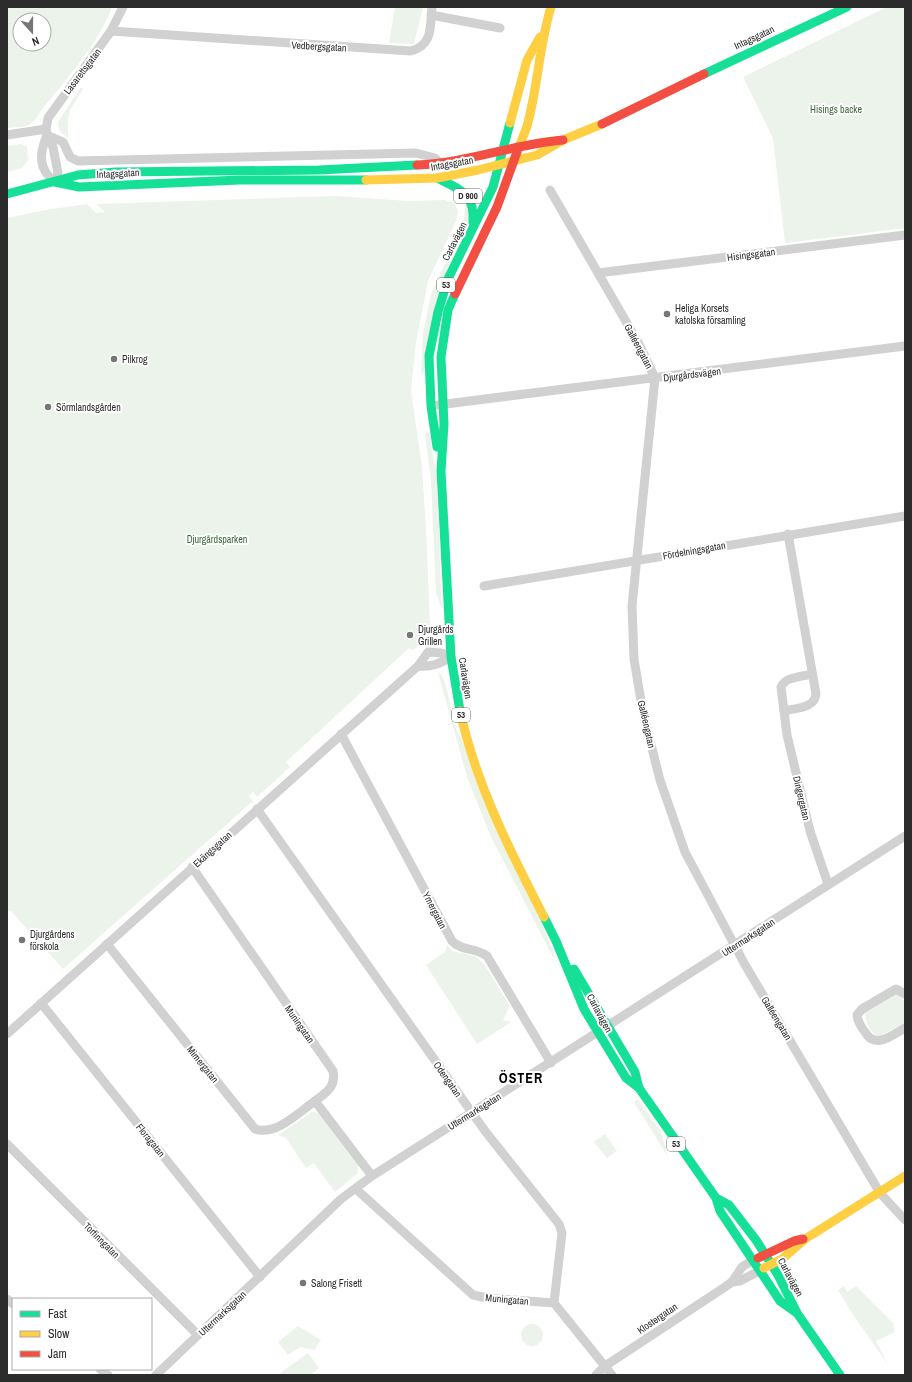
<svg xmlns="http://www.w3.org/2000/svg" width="912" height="1382" font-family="'Archivo Narrow',sans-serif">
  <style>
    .green { fill: #ebf3ea; fill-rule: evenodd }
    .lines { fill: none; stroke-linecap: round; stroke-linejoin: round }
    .street { stroke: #d1d1d1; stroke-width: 9 }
    .fast { stroke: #16e098; stroke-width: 9 }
    .slow { stroke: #ffcf43; stroke-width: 9 }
    .jam { stroke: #f24e42; stroke-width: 9 }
    .poi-dot { fill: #767676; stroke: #fff; stroke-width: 1.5 }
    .labels { text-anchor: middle; stroke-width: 4; stroke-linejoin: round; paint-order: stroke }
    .shield { fill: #fff; stroke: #6b6b6b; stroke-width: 1 }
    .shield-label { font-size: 9px; font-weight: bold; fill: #2c2c2c }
    .street-label { font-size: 10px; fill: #2c2c2c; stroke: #fff }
    .park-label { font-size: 10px; fill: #3c6839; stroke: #fff }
    .poi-label { font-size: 10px; fill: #2c2c2c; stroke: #fff; text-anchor: start }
    .district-label { font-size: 14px; font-weight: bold; letter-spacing: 1px; fill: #000; stroke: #fff }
  </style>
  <rect width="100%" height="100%" fill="#fff"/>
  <g class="green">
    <path d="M7,7H112C97,46 66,79 40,112C31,129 25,126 7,128ZM20,20H44V44H20Z"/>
    <polygon points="395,7 423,7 414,44 389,43"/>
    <polygon points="887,7 905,7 905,228 785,243 773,138 743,77"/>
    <polygon points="81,87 83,89 70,110 68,118 68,138 59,130 58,122"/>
    <polygon points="21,144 27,147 28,160 22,168 7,172 7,146"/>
    <polygon points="335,196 408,201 445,200 454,203 458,211 456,221 428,281 416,342 411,391 422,467 426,528 430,628 424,634 425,637 423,642 413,650 409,648 286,762 290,767 257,797 253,792 249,796 253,801 63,969 11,911 7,912 7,218 46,210 87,204 96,213 105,212 96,204"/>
    <polygon points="466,201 471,215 423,374 421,372 423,334 431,295 464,219"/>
    <polygon points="428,430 436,472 442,610 436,593 431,480 425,434"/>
    <path d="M438,672C450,678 449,723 461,738L553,950L555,958L553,957L491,837L467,777Z"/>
    <polygon points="447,945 452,951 475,956 484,964 510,1006 503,1020 511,1022 477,1044 426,965 445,952"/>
    <path d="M894,994L900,995L905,1003V1023L878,1037C869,1031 865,1022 865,1011Z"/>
    <polygon points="638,1099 661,1132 668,1157 634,1102"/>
    <polygon points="312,1112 319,1113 358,1165 358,1173 335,1192 314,1163 306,1168 286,1138 278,1135"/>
    <polygon points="605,1134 617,1151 607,1158 594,1142"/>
    <polygon points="844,1286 847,1292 856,1286 893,1323 895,1332 876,1341 888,1365 852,1313 838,1290"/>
    <circle cx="532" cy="1335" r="11"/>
    <polygon points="298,1326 321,1340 314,1350 300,1347 288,1355 278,1342"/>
    <polygon points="308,1353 319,1368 310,1375 282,1375 280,1373"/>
  </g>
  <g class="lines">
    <g class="street">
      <polyline points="431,15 500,28"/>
      <path d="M111,31L411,51C433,45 430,27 432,7"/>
      <polyline points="7,135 46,129"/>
      <polyline points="47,135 63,142 70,157 78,161 416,153 435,158 440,164"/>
      <path d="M47,135C39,154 38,169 55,182L58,173L53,147L47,135L46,129L48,118L111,31L123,7"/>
      <polyline points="550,190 639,344 655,378 632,606 634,659 643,713 660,780 685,852 744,963 880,1193 905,1220"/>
      <polyline points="598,273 905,235"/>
      <polyline points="438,405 905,346"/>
      <polyline points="484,586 905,516"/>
      <path d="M418,666C432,667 439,664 451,657"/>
      <path d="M812,674C802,677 786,676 781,687L787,735L810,831L828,884"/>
      <path d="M784,711C796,708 815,708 816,694L788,534"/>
      <path d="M341,734L452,941C461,951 474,947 487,956L551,1063"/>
      <polyline points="257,809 485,1131 559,1224 562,1233 554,1303 612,1375"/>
      <path d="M192,867L333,1071C336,1087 327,1092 315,1101L372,1176"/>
      <path d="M107,944L255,1129C276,1136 299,1112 315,1101"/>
      <path d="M905,994L896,989L862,1009L857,1015C858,1022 861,1027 865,1032C875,1050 892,1035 905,1028"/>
      <polyline points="41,1003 260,1277"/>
      <polyline points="7,1034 418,666 428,652 441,653 451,657"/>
      <polyline points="7,1144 198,1335"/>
      <polyline points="356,1189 473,1295 487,1298 554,1303"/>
      <polyline points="732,1282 742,1267 753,1260"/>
      <polyline points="7,1299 13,1304"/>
      <polyline points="100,1369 108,1375"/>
      <polyline points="156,1375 341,1199 372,1176 905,836"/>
      <polyline points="596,1375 605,1366 725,1287 732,1282 740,1281 759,1271"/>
    </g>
    <g class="fast">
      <polyline points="704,74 847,7"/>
      <path d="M437,178C461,190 475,193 473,223"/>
      <polyline points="55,182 79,187 239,180 366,180"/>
      <polyline points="7,194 78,175 116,172 319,170 417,165"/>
      <polyline points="455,294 448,310 441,357 444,424 441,471 451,657 460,711"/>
      <polyline points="437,447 431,406 429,356 438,312 448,279 493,187 510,123"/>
      <polyline points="544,917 556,941 584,1009 626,1078 639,1088 716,1198 720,1211 780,1301 797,1313"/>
      <polyline points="574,969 635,1072 639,1088"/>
      <polyline points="716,1198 729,1205 756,1240 778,1275 797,1313 840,1375"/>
    </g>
    <g class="slow">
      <polyline points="510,123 527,60 540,37"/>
      <path d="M517,152C520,144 524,135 527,126C538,87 539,46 551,7"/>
      <polyline points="366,180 437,178 478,170 537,155 563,140 602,124"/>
      <path d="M460,711C476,784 510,851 544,917"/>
      <polyline points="764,1268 782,1259 805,1239 905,1176"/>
    </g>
    <g class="jam">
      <polyline points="602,124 704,74"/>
      <path d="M417,165C467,163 514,144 563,140"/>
      <polyline points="455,294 497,207 517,152"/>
      <polyline points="758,1258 794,1241 803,1239"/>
    </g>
  </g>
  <g class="poi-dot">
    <circle cx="667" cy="314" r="4"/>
    <circle cx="114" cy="359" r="4"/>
    <circle cx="48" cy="407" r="4"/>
    <circle cx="410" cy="635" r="4"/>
    <circle cx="22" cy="940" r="4"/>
    <circle cx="303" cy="1283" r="4"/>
  </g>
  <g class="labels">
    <g class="shield">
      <rect x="454" y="189" width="28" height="14" rx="3"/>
      <rect x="437" y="278" width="18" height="14" rx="3"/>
      <rect x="452" y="708" width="18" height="14" rx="3"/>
      <rect x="667" y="1137" width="18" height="14" rx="3"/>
    </g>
    <g class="shield-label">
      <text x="468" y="199">D 900</text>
      <text x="446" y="288">53</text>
      <text x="461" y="718">53</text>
      <text x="676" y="1147">53</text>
    </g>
    <g class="street-label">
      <text transform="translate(754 37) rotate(-25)" y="4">Intagsgatan</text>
      <text transform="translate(319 46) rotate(3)" y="4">Vedbergsgatan</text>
      <text transform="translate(82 71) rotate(-53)" y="4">Lasarettsgatan</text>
      <text transform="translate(452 163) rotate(-10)" y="4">Intagsgatan</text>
      <text transform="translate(118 173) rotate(-3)" y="4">Intagsgatan</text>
      <text transform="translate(454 241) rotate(-63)" y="4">Carlavägen</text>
      <text transform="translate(751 254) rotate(-7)" y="4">Hisingsgatan</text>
      <text transform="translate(639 346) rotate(62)" y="4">Galléengatan</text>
      <text transform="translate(692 374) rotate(-7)" y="4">Djurgårdsvägen</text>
      <text transform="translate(694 550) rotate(-10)" y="4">Fördelningsgatan</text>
      <text transform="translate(466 678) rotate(81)" y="4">Carlavägen</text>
      <text transform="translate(647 724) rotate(77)" y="4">Galléengatan</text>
      <text transform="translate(802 798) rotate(77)" y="4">Dingergatan</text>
      <text transform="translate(212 849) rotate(-42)" y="4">Ekängsgatan</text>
      <text transform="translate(435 910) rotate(63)" y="4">Ymergatan</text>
      <text transform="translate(748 937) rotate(-33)" y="4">Uttermarksgatan</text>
      <text transform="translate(600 1013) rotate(62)" y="4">Carlavägen</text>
      <text transform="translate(777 1018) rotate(59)" y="4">Galléengatan</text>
      <text transform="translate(300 1024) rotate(55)" y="4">Muningatan</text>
      <text transform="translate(203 1064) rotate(51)" y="4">Mimergatan</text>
      <text transform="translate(448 1079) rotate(55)" y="4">Odengatan</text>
      <text transform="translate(474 1111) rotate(-32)" y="4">Uttermarksgatan</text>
      <text transform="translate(151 1140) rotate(51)" y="4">Floragatan</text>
      <text transform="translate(102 1240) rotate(45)" y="4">Torfinngatan</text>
      <text transform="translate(791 1277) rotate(62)" y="4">Carlavägen</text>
      <text transform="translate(507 1299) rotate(5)" y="4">Muningatan</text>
      <text transform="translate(222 1313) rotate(-43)" y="4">Uttermarksgatan</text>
      <text transform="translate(657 1318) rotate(-34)" y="4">Klostergatan</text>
    </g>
    <g class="park-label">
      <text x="836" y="113">Hisings backe</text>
      <text x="217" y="543">Djurgårdsparken</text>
    </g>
    <g class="poi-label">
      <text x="675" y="312">Heliga Korsets<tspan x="675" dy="12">katolska församling</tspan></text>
      <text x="122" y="363">Pilkrog</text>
      <text x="56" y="411">Sörmlandsgården</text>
      <text x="418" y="633">Djurgårds<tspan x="418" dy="12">Grillen</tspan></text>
      <text x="30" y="938">Djurgårdens<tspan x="30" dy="12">förskola</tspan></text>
      <text x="311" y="1287">Salong Frisett</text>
    </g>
    <g class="district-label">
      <text x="521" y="1083">ÖSTER</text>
    </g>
  </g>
  <rect width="912" height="1382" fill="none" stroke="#2c2c2c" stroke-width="16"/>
  <rect x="12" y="1298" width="140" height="72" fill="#ffffff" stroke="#ababab"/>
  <rect x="20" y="1311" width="20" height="6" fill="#16e098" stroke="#ababab"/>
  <text x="48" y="1318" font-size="12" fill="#2c2c2c">Fast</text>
  <rect x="20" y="1331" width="20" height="6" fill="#ffcf43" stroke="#ababab"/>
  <text x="48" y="1338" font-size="12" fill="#2c2c2c">Slow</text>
  <rect x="20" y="1351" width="20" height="6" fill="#f24e42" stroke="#ababab"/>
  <text x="48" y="1358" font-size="12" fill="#2c2c2c">Jam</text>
  <g transform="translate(32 32) rotate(159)"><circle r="19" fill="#ffffff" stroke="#ababab"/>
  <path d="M0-3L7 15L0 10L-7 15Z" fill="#767676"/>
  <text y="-6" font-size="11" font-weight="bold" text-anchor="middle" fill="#2c2c2c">N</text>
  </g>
</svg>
